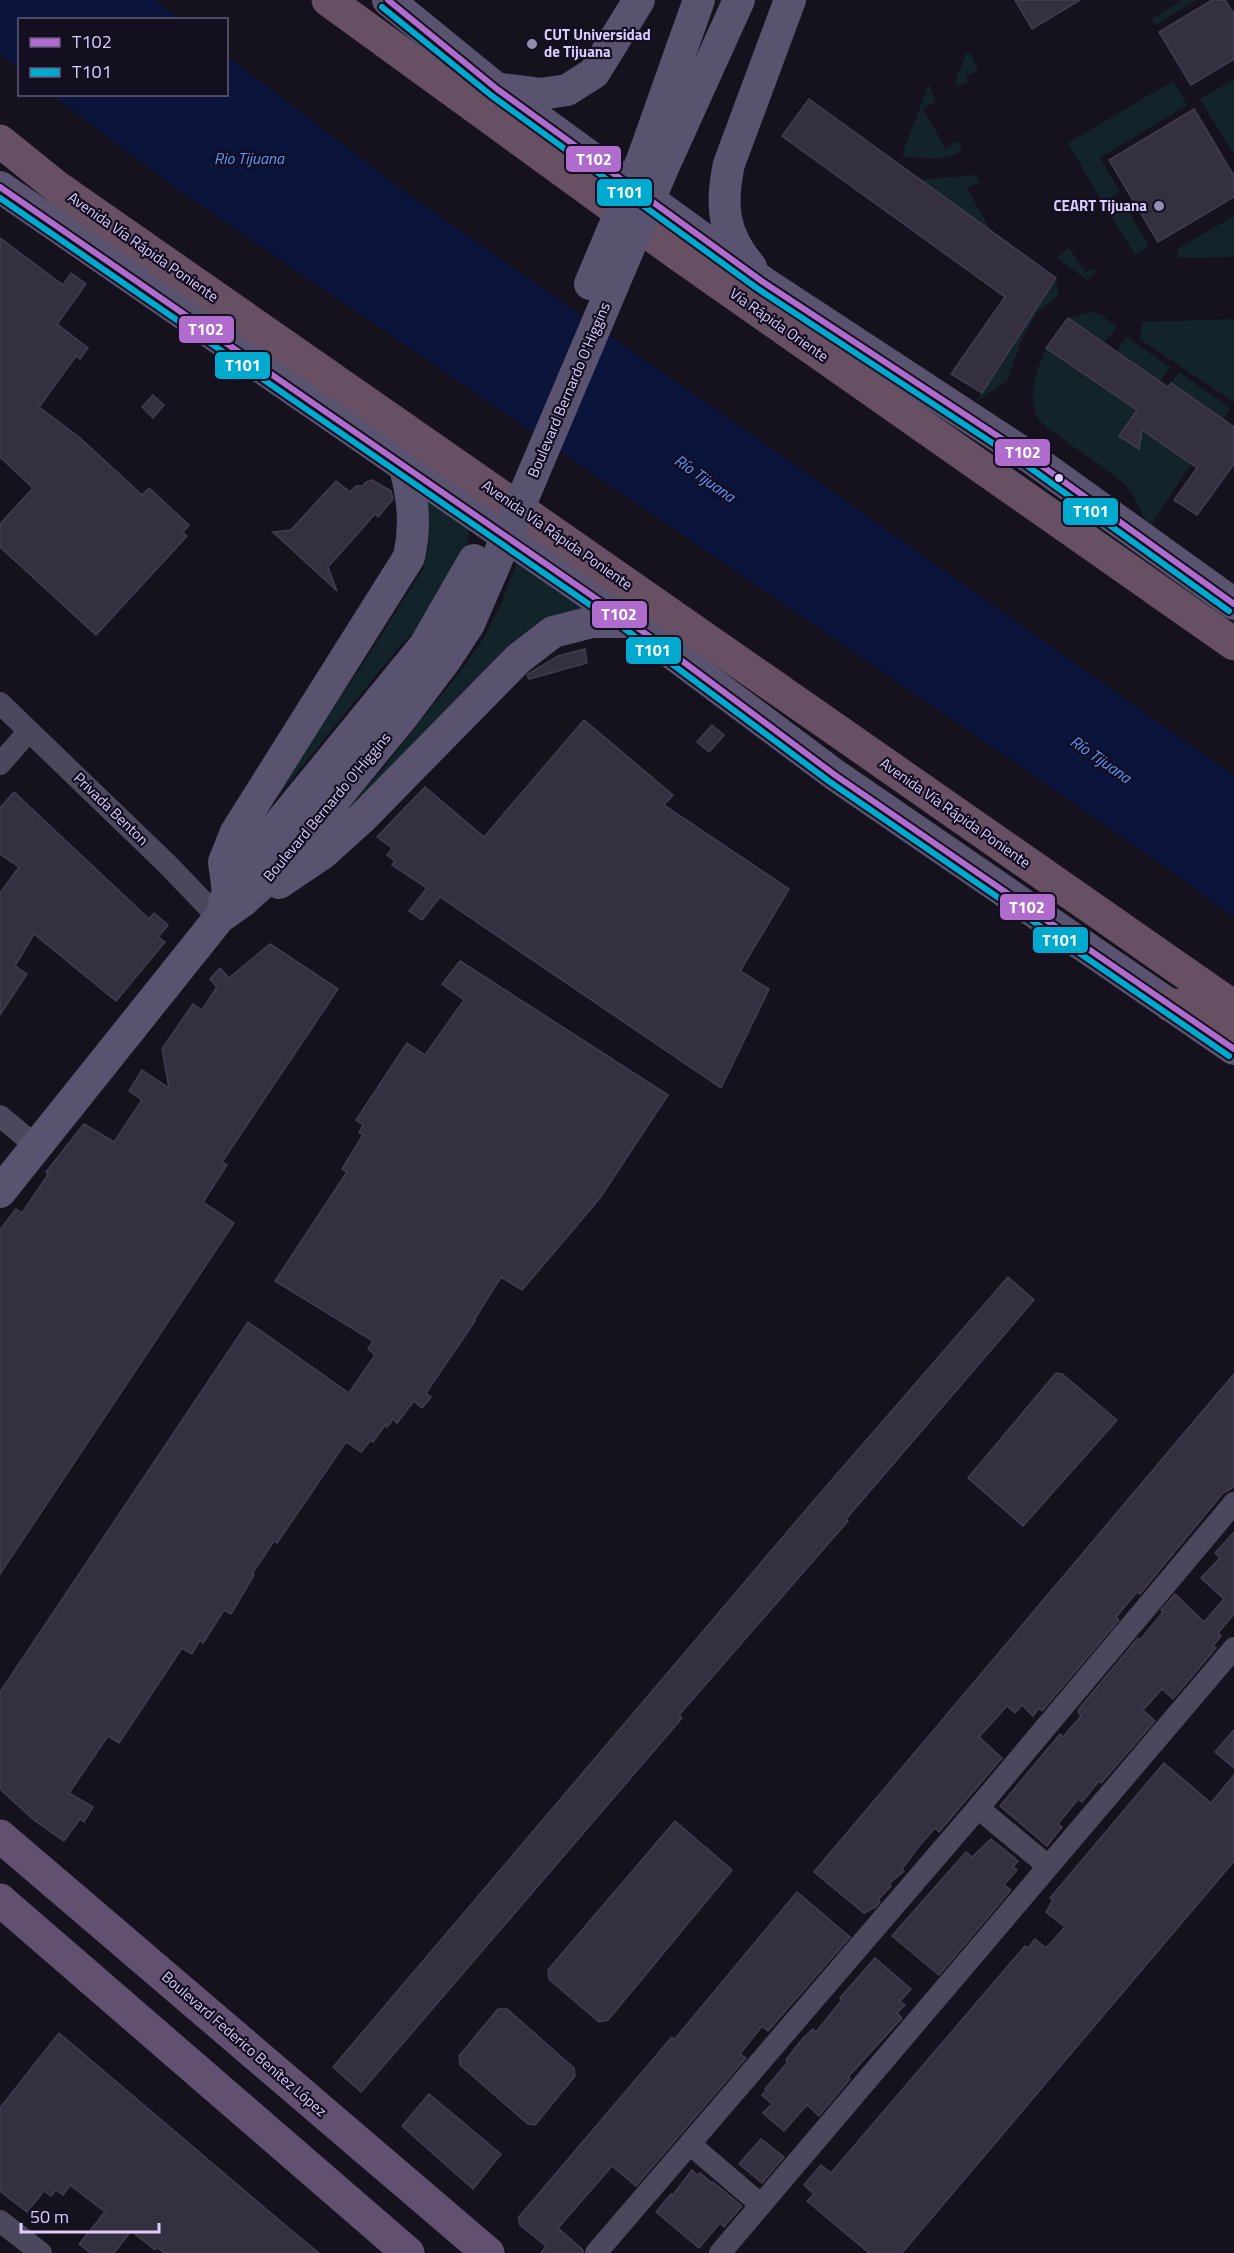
<svg xmlns="http://www.w3.org/2000/svg" width="1234" height="2253" font-family="'Titillium Web',sans-serif">
  <style>
    .green { fill: #122429 }
    .water { fill: #0b143a }
    .building { fill: #35303f; stroke: #433c50; stroke-width: 1.5 }
    .lines { fill: none; stroke-linecap: round; stroke-linejoin: round }
    .street { stroke: #4b475d; stroke-width: 22 }
    .secondary { stroke: #5a5370; stroke-width: 32 }
    .primary { stroke: #61506f; stroke-width: 33 }
    .highway { stroke: #675064; stroke-width: 33 }
    .secondary-bridge { stroke: #5a5370; stroke-width: 32 }
    .bus-1-casing { stroke: #140e21; stroke-width: 10 }
    .bus-2-casing { stroke: #140e21; stroke-width: 10 }
    .bus-1 { stroke: #b06ccc; stroke-width: 6 }
    .bus-2 { stroke: #00a9ce; stroke-width: 6 }
    .poi-dot { fill: #968caf; stroke: #140e21; stroke-width: 2 }
    .bus-dot { fill: #dccefe; stroke: #140e21; stroke-width: 2 }
    .labels { text-anchor: middle; stroke-width: 4.5; stroke-linejoin: round; paint-order: stroke }
    .poi-label { font-size: 15px; font-weight: bold; fill: #dccefe; stroke: #140e21; text-anchor: start }
    .street-label { font-size: 15px; fill: #dccefe; stroke: #140e21 }
    .water-label { font-size: 16px; font-style: italic; fill: #5f98fc; stroke: #140e21 }
    .line-badge { stroke: #140e21; stroke-width: 2 }
    .badge-label { font-size: 16px; text-anchor: middle; font-weight: bold; fill: #fff }
  </style>
  <rect width="100%" height="100%" fill="#15121d"/>
  <g class="green">
    <polygon points="1182,0 1197,0 1155,25 1152,19"/>
    <polygon points="966,53 971,54 978,70 966,76 968,83 957,87 955,82"/>
    <polygon points="1234,79 1234,155 1200,99"/>
    <polygon points="1173,81 1187,105 1100,158 1120,192 1103,203 1068,143"/>
    <path d="M929,84L936,102L923,109L946,149L958,141L962,149C951,163 922,157 906,157L902,154Z"/>
    <polygon points="974,175 981,182 967,188 991,231 920,180"/>
    <polygon points="1121,199 1149,246 1135,255 1106,208"/>
    <polygon points="1234,216 1234,257 1178,258 1177,249"/>
    <polygon points="1069,248 1086,273 1094,268 1096,271 1087,280 1057,258"/>
    <polygon points="1056,278 1058,294 1056,298 1037,312 1021,341 1007,381 976,402"/>
    <polygon points="1094,312 1100,314 1117,327 1104,343 1068,318"/>
    <polygon points="1234,319 1234,402 1140,339 1142,322"/>
    <polygon points="1126,337 1170,367 1160,381 1117,351"/>
    <path d="M1046,348L1137,410L1119,437L1122,438L1128,431L1140,428L1191,464L1149,528L1133,495L1124,483L1045,426C1022,406 1036,372 1046,348Z"/>
    <polygon points="1179,372 1230,408 1223,419 1171,383"/>
    <path d="M427,500L468,528C475,546 434,607 421,623C415,632 406,639 399,647L243,839L365,661L423,569L428,547Z"/>
    <polygon points="517,563 597,617 584,619 309,850 385,766 468,661 483,639 500,606"/>
  </g>
  <g class="water">
    <polygon points="0,0 155,0 180,19 20,20 19,69 0,54"/>
    <polygon points="227,56 408,194 778,453 1234,776 1234,917 1167,868 956,722 177,189 52,95 226,94"/>
  </g>
  <g class="building">
    <polygon points="1015,0 1080,0 1032,29"/>
    <polygon points="1212,0 1225,0 1234,14 1234,59 1191,85 1159,32"/>
    <polygon points="809,99 1056,278 982,393 951,374 1005,297 782,136"/>
    <polygon points="1194,109 1234,176 1234,197 1158,242 1109,160"/>
    <polygon points="0,238 63,285 71,273 86,284 57,324 88,348 80,359 76,356 39,407 79,437 142,495 149,488 189,525 183,532 187,536 96,635 0,547 0,524 33,488 0,457"/>
    <polygon points="1068,318 1168,387 1171,383 1234,427 1234,464 1197,515 1174,500 1197,468 1142,430 1139,449 1119,436 1137,410 1046,348"/>
    <polygon points="153,395 164,405 153,418 142,407"/>
    <polygon points="372,480 391,491 393,499 378,517 375,514 328,567 337,591 273,532 291,530 336,481 350,492 356,486 363,486 366,482"/>
    <polygon points="585,649 587,663 529,679 527,675 530,673 558,656"/>
    <polygon points="584,720 673,795 664,805 789,889 740,971 769,989 721,1088 440,897 422,920 409,911 427,888 392,865 395,861 387,855 392,848 377,837 425,787 484,837"/>
    <polygon points="712,725 724,735 709,752 697,742"/>
    <polygon points="14,792 149,919 154,913 168,925 158,937 165,942 116,1001 34,934 15,966 27,974 0,1015 0,893 19,867 0,854 0,808"/>
    <polygon points="270,944 338,989 222,1162 227,1165 203,1202 234,1223 0,1574 0,1230 16,1209 22,1213 45,1179 48,1173 46,1172 84,1124 114,1142 142,1100 129,1091 142,1070 169,1088 162,1049 193,1004 202,1010 217,987 210,979 220,968 229,978"/>
    <polygon points="460,961 668,1095 600,1198 522,1290 501,1277 474,1320 475,1321 426,1393 431,1397 422,1408 414,1401 397,1423 393,1419 387,1427 385,1425 373,1442 371,1440 361,1452 346,1442 277,1543 274,1541 252,1574 254,1575 231,1614 224,1610 203,1643 200,1640 192,1654 182,1648 119,1743 108,1736 69,1793 93,1807 84,1822 80,1819 64,1841 35,1821 0,1789 0,1692 248,1322 349,1393 375,1355 368,1349 373,1341 275,1281 347,1172 342,1169 363,1135 359,1132 363,1125 356,1120 407,1043 425,1055 464,1000 442,984"/>
    <polygon points="1008,1277 1034,1300 846,1519 848,1521 679,1715 682,1718 361,2092 333,2067 817,1497"/>
    <polygon points="1056,1373 1062,1374 1117,1420 1023,1526 968,1478"/>
    <polygon points="1234,1374 1234,1487 1223,1493 1140,1594 1137,1592 1116,1617 1119,1620 1042,1711 1039,1708 1033,1716 1022,1705 1015,1713 1007,1706 979,1737 1002,1758 939,1832 935,1828 919,1846 902,1869 904,1871 889,1884 891,1886 878,1900 880,1902 876,1907 864,1913 814,1872"/>
    <polygon points="1234,1532 1234,1614 1218,1633 1221,1636 1213,1646 1216,1648 1173,1699 1162,1689 1143,1710 1155,1721 1101,1783 1099,1781 1082,1802 1078,1799 1058,1824 1062,1827 1047,1846 1000,1806 1060,1734 1063,1737 1081,1716 1078,1711 1083,1704 1138,1638 1140,1640 1163,1612 1161,1610 1175,1594 1204,1622 1224,1599 1201,1578 1220,1558 1215,1553"/>
    <polygon points="1234,1730 1234,1768 1215,1752"/>
    <polygon points="1164,1763 1211,1803 1234,1775 1234,1861 902,2253 869,2253 807,2201 814,2194 804,2185 821,2165 831,2173 1025,1946 1028,1948 1035,1939 1046,1948 1065,1927 1046,1912 1053,1900 1050,1898"/>
    <polygon points="675,1821 732,1870 608,2020 599,2022 549,1979 548,1970"/>
    <polygon points="991,1839 1018,1861 1013,1867 1017,1870 1004,1885 1011,1890 939,1975 892,1936 966,1852 972,1857"/>
    <polygon points="797,1892 850,1937 768,2031 762,2026 740,2054 746,2058 636,2186 612,2166 558,2228 583,2250 583,2253 541,2253 546,2246 520,2225 518,2218 672,2037 674,2040"/>
    <polygon points="875,1958 911,1989 900,2001 905,2005 897,2013 902,2018 848,2077 850,2079 819,2116 807,2105 784,2131 763,2113 772,2104 762,2095 767,2090 765,2089 788,2062 786,2060 803,2038 813,2029 816,2032 842,2000 840,1998"/>
    <polygon points="498,2009 507,2009 574,2068 575,2076 535,2125 528,2124 460,2065 459,2056"/>
    <polygon points="59,2033 292,2231 319,2253 164,2253 157,2247 155,2250 131,2231 114,2253 91,2253 79,2244 105,2212 70,2185 63,2195 56,2190 51,2196 44,2191 27,2212 0,2191 0,2108"/>
    <polygon points="429,2094 501,2154 473,2189 402,2126"/>
    <polygon points="761,2139 784,2157 762,2183 739,2164"/>
    <polygon points="692,2170 697,2175 700,2173 712,2183 713,2182 742,2206 724,2227 720,2223 699,2248 656,2212 671,2194 672,2196"/>
  </g>
  <g class="lines">
    <g class="street">
      <polyline points="0,703 167,864 219,918"/>
      <polyline points="0,764 29,731"/>
      <polyline points="0,1116 36,1146"/>
      <polyline points="978,1808 1048,1866"/>
      <polyline points="691,2145 760,2204"/>
      <polyline points="0,2221 41,2253"/>
      <polyline points="596,2253 978,1808 1234,1503"/>
      <polyline points="720,2253 1234,1648"/>
    </g>
    <g class="secondary">
      <polyline points="388,0 497,89 763,282 1031,458 1234,604"/>
      <polyline points="500,89 541,94 567,90 594,73 639,0"/>
      <polyline points="641,163 699,0"/>
      <polyline points="662,170 739,0"/>
      <polyline points="0,187 630,622 835,775 1234,1049"/>
      <path d="M751,267C723,235 720,205 729,164L790,0"/>
      <polyline points="279,883 322,854 363,817 518,659 553,632 592,622 630,622"/>
      <path d="M228,892L224,862L236,832L409,557C416,525 413,498 405,468"/>
      <polyline points="224,903 228,892 257,851 425,645 474,560"/>
      <polyline points="0,1192 219,918 243,901 277,870 403,716 446,659 469,624 492,571"/>
    </g>
    <g class="primary">
      <polyline points="0,1836 488,2253"/>
      <polyline points="0,1900 408,2253"/>
    </g>
    <g class="highway">
      <polyline points="328,0 679,255 1234,644"/>
      <polyline points="0,141 57,187 1234,1007"/>
      <polyline points="1170,1005 1198,1006 1231,1028"/>
    </g>
    <g class="secondary-bridge">
      <polyline points="590,284 641,163"/>
      <polyline points="492,571 662,170"/>
    </g>
    <g class="bus-1-casing">
      <g id="bus-1">
        <polyline points="388,0 497,89 763,282 1031,458 1234,604"/>
        <polyline points="0,187 630,622 835,775 1234,1049"/>
      </g>
    </g>
    <g class="bus-2-casing">
      <g id="bus-2">
        <polyline points="382,7 492,96 758,289 1026,465 1229,611"/>
        <polyline points="0,198 625,629 830,782 1229,1056"/>
      </g>
    </g>
    <use href="#bus-1" class="bus-1"/>
    <use href="#bus-2" class="bus-2"/>
  </g>
  <g class="poi-dot">
    <circle cx="532" cy="44" r="6"/>
    <circle cx="1159" cy="206" r="6"/>
  </g>
  <circle class="bus-dot" cx="1059" cy="478" r="5"/>
  <g class="labels">
    <g class="poi-label">
      <text x="544" y="40">CUT Universidad<tspan x="544" dy="17">de Tijuana</tspan></text>
      <text x="1147" y="211" text-anchor="end">CEART Tijuana</text>
    </g>
    <g class="street-label">
      <text transform="translate(143 247) rotate(35)" y="5">Avenida Vía Rápida Poniente</text>
      <text transform="translate(779 325) rotate(35)" y="5">Vía Rápida Oriente</text>
      <text transform="translate(569 390) rotate(-67)" y="5">Boulevard Bernardo O'Higgins</text>
      <text transform="translate(557 535) rotate(35)" y="5">Avenida Vía Rápida Poniente</text>
      <text transform="translate(327 807) rotate(-50)" y="5">Boulevard Bernardo O'Higgins</text>
      <text transform="translate(111 809) rotate(44)" y="5">Privada Benton</text>
      <text transform="translate(955 813) rotate(35)" y="5">Avenida Vía Rápida Poniente</text>
      <text transform="translate(244 2044) rotate(41)" y="5">Boulevard Federico Benítez López</text>
    </g>
    <g class="water-label">
      <text x="249" y="164">Rio Tijuana</text>
      <text transform="translate(705 478) rotate(35)" y="6">Río Tijuana</text>
      <text transform="translate(1101 759) rotate(35)" y="6">Río Tijuana</text>
    </g>
  </g>
  <g class="line-badge">
    <rect x="565" y="145" width="57" height="28" rx="6" fill="#b06ccc"/>
    <rect x="596" y="178" width="57" height="29" rx="6" fill="#00a9ce"/>
    <rect x="178" y="315" width="57" height="29" rx="6" fill="#b06ccc"/>
    <rect x="214" y="351" width="57" height="29" rx="6" fill="#00a9ce"/>
    <rect x="994" y="438" width="57" height="29" rx="6" fill="#b06ccc"/>
    <rect x="1062" y="497" width="57" height="29" rx="6" fill="#00a9ce"/>
    <rect x="591" y="600" width="57" height="29" rx="6" fill="#b06ccc"/>
    <rect x="625" y="636" width="57" height="29" rx="6" fill="#00a9ce"/>
    <rect x="999" y="893" width="57" height="28" rx="6" fill="#b06ccc"/>
    <rect x="1032" y="926" width="57" height="28" rx="6" fill="#00a9ce"/>
  </g>
  <g class="badge-label">
    <text x="594" y="165">T102</text>
    <text x="625" y="198">T101</text>
    <text x="206" y="335">T102</text>
    <text x="243" y="371">T101</text>
    <text x="1023" y="458">T102</text>
    <text x="1091" y="517">T101</text>
    <text x="619" y="620">T102</text>
    <text x="653" y="656">T101</text>
    <text x="1027" y="913">T102</text>
    <text x="1060" y="946">T101</text>
  </g>
  <rect x="18" y="18" width="210" height="78" fill="#140e21" stroke="#645b79" stroke-width="1.5"/>
  <rect x="30" y="38" width="30" height="9" fill="#b06ccc" stroke="#645b79" stroke-width="1.5"/>
  <text x="72" y="48" font-size="18" fill="#dccefe">T102</text>
  <rect x="30" y="68" width="30" height="9" fill="#00a9ce" stroke="#645b79" stroke-width="1.5"/>
  <text x="72" y="78" font-size="18" fill="#dccefe">T101</text>
  <path d="M21 2223v9h138v-9" fill="none" stroke="#dccefe" stroke-width="3"/>
  <text x="30" y="2223" font-size="18" fill="#dccefe" stroke="#140e21" stroke-width="4.5" paint-order="stroke">50 m</text>
</svg>
